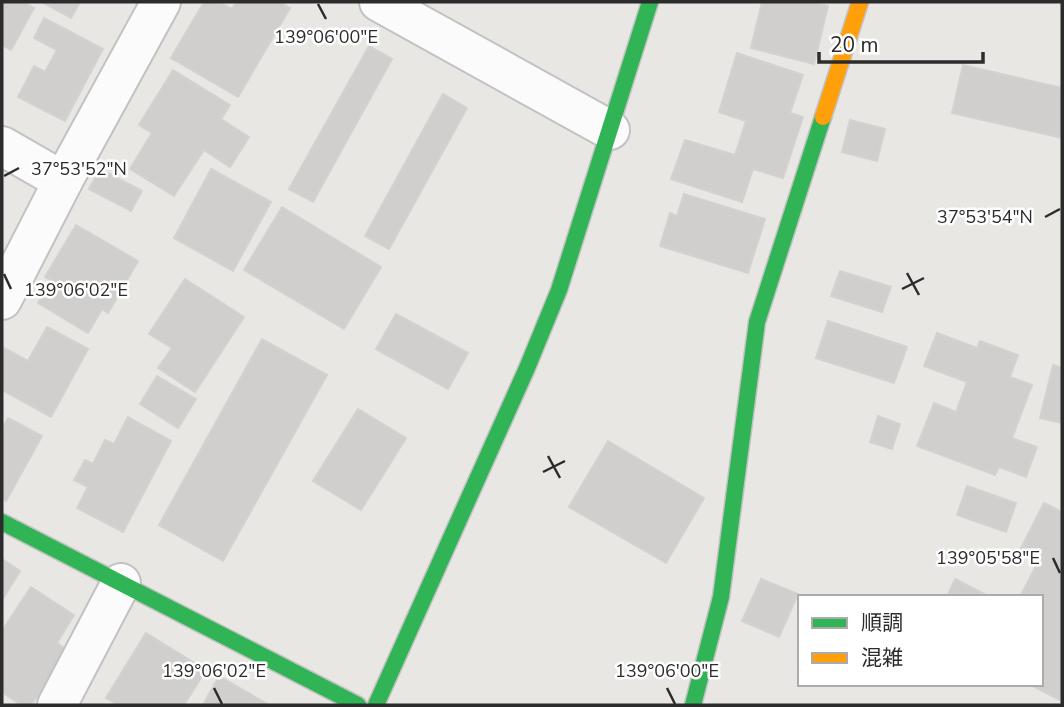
<svg xmlns="http://www.w3.org/2000/svg" width="1064" height="707" font-family="'Nunito Sans','Noto Sans JP',sans-serif">
  <style>
    .building { fill: #d1cfcd; stroke: #d4d2d0; stroke-width: 2 }
    .lines { fill: none; stroke-linecap: round; stroke-linejoin: round }
    .street-casing { stroke: #c2c2c2; stroke-width: 42 }
    .fast-casing { stroke: #c2c2c2; stroke-width: 19 }
    .slow-casing { stroke: #c2c2c2; stroke-width: 19 }
    .street { stroke: #fcfbfb; stroke-width: 38 }
    .fast { stroke: #30b455; stroke-width: 16 }
    .slow { stroke: #ff9f0a; stroke-width: 16 }
    .ticks { fill: none; stroke: #2c2c2c; stroke-width: 2.5 }
    .ticks-label { font-size: 18px; text-anchor: middle; fill: #2c2c2c; stroke: #fff; stroke-width: 5; stroke-linejoin: round; paint-order: stroke }
  </style>
  <rect width="100%" height="100%" fill="#e9e7e4"/>
  <g class="building">
    <polygon points="2,2 23,2 34,8 11,50 2,45"/>
    <polygon points="42,2 80,2 71,18"/>
    <polygon points="204,2 219,2 232,9 236,2 280,2 290,8 238,97 171,58"/>
    <polygon points="762,2 810,2 828,6 814,64 751,48"/>
    <polygon points="44,18 103,49 65,121 18,97 34,66 45,72 57,50 34,38"/>
    <polygon points="369,46 392,59 313,202 289,189"/>
    <polygon points="737,53 803,75 790,113 803,117 783,178 753,169 742,202 671,179 685,140 735,155 746,121 719,112"/>
    <polygon points="963,65 1062,88 1062,138 952,113"/>
    <polygon points="173,70 230,105 221,119 249,137 230,167 204,150 174,196 130,169 152,133 139,125"/>
    <polygon points="443,94 467,108 389,249 365,236"/>
    <polygon points="850,120 885,129 877,161 842,152"/>
    <polygon points="100,169 142,191 131,211 89,189"/>
    <polygon points="211,169 271,202 233,271 174,238"/>
    <polygon points="684,194 765,219 748,273 660,246 670,213 677,216"/>
    <polygon points="282,207 381,267 344,329 244,270"/>
    <polygon points="76,225 138,261 108,313 102,309 88,333 38,303 51,280 45,277"/>
    <polygon points="840,271 891,287 882,312 831,296"/>
    <polygon points="185,279 244,317 195,392 158,368 172,348 149,334"/>
    <polygon points="396,314 468,353 448,389 376,349"/>
    <polygon points="828,321 907,347 894,383 816,358"/>
    <polygon points="47,327 88,349 51,417 2,390 2,347 28,361"/>
    <polygon points="937,333 977,348 980,341 1018,355 1010,377 1032,385 1012,438 1037,447 1026,477 999,467 995,475 917,446 934,403 956,412 967,382 924,366"/>
    <polygon points="262,339 327,375 223,561 159,525"/>
    <polygon points="1053,365 1062,368 1062,423 1040,418"/>
    <polygon points="157,376 196,399 178,428 140,404"/>
    <polygon points="358,409 406,438 361,510 313,481"/>
    <polygon points="878,416 900,424 892,449 870,442"/>
    <polygon points="128,417 171,441 123,532 77,508 88,487 74,480 85,460 93,464 105,440 114,444"/>
    <polygon points="8,418 42,436 6,501 2,498 2,429"/>
    <polygon points="608,441 704,498 666,563 569,507"/>
    <polygon points="967,486 1016,503 1006,532 957,515"/>
    <polygon points="1044,503 1062,512 1062,701 1029,684 1041,684 1041,597 1020,597 1038,562 1019,552"/>
    <polygon points="2,559 20,571 2,600"/>
    <polygon points="761,579 798,594 779,637 742,621"/>
    <polygon points="955,579 990,597 947,597"/>
    <polygon points="31,587 74,615 57,643 68,650 31,705 21,705 2,692 2,631"/>
    <polygon points="146,633 206,670 184,705 118,705 106,698"/>
    <polygon points="219,676 269,705 203,705"/>
  </g>
  <g class="lines">
    <g class="street-casing">
      <g id="street">
        <polyline points="379,2 610,130"/>
        <polyline points="2,146 63,181"/>
        <polyline points="2,300 63,181 161,2"/>
        <polyline points="57,705 121,583"/>
      </g>
    </g>
    <g class="fast-casing">
      <g id="fast">
        <polyline points="2,522 358,705"/>
        <polyline points="376,705 527,368 559,290 650,2"/>
        <polyline points="693,705 721,597 757,322 823,117"/>
      </g>
    </g>
    <g class="slow-casing">
      <polyline id="slow" points="823,117 860,2"/>
    </g>
    <use href="#street" class="street"/>
    <use href="#fast" class="fast"/>
    <use href="#slow" class="slow"/>
  </g>
  <path class="ticks" d="M318,4L326,19M4,176L19,168M1045,217L1060,209M907,273L919,295M4,274L11,289M902,289L924,278M548,456L560,478M543,472L565,461M1053,558L1060,573M214,688L222,704M667,688L675,704"/>
  <g class="ticks-label">
    <text x="326" y="43">139°06'00"E</text>
    <text x="79" y="175">37°53'52"N</text>
    <text x="985" y="223">37°53'54"N</text>
    <text x="76" y="296">139°06'02"E</text>
    <text x="988" y="564">139°05'58"E</text>
    <text x="214" y="677">139°06'02"E</text>
    <text x="667" y="677">139°06'00"E</text>
  </g>
  <rect width="1064" height="707" fill="none" stroke="#2c2c2c" stroke-width="7"/>
  <rect x="798" y="595" width="245" height="91" fill="#ffffff" stroke="#ababab" stroke-width="2"/>
  <rect x="812" y="618" width="35" height="10" fill="#30b455" stroke="#ababab" stroke-width="2"/>
  <text x="861" y="630" font-size="21" fill="#2c2c2c">順調</text>
  <rect x="812" y="653" width="35" height="10" fill="#ff9f0a" stroke="#ababab" stroke-width="2"/>
  <text x="861" y="665" font-size="21" fill="#2c2c2c">混雑</text>
  <path d="M819 52v10h164v-10" fill="none" stroke="#2c2c2c" stroke-width="3.5"/>
  <text x="830" y="52" font-size="21" fill="#2c2c2c" stroke="#ffffff" stroke-width="5" paint-order="stroke">20 m</text>
</svg>
